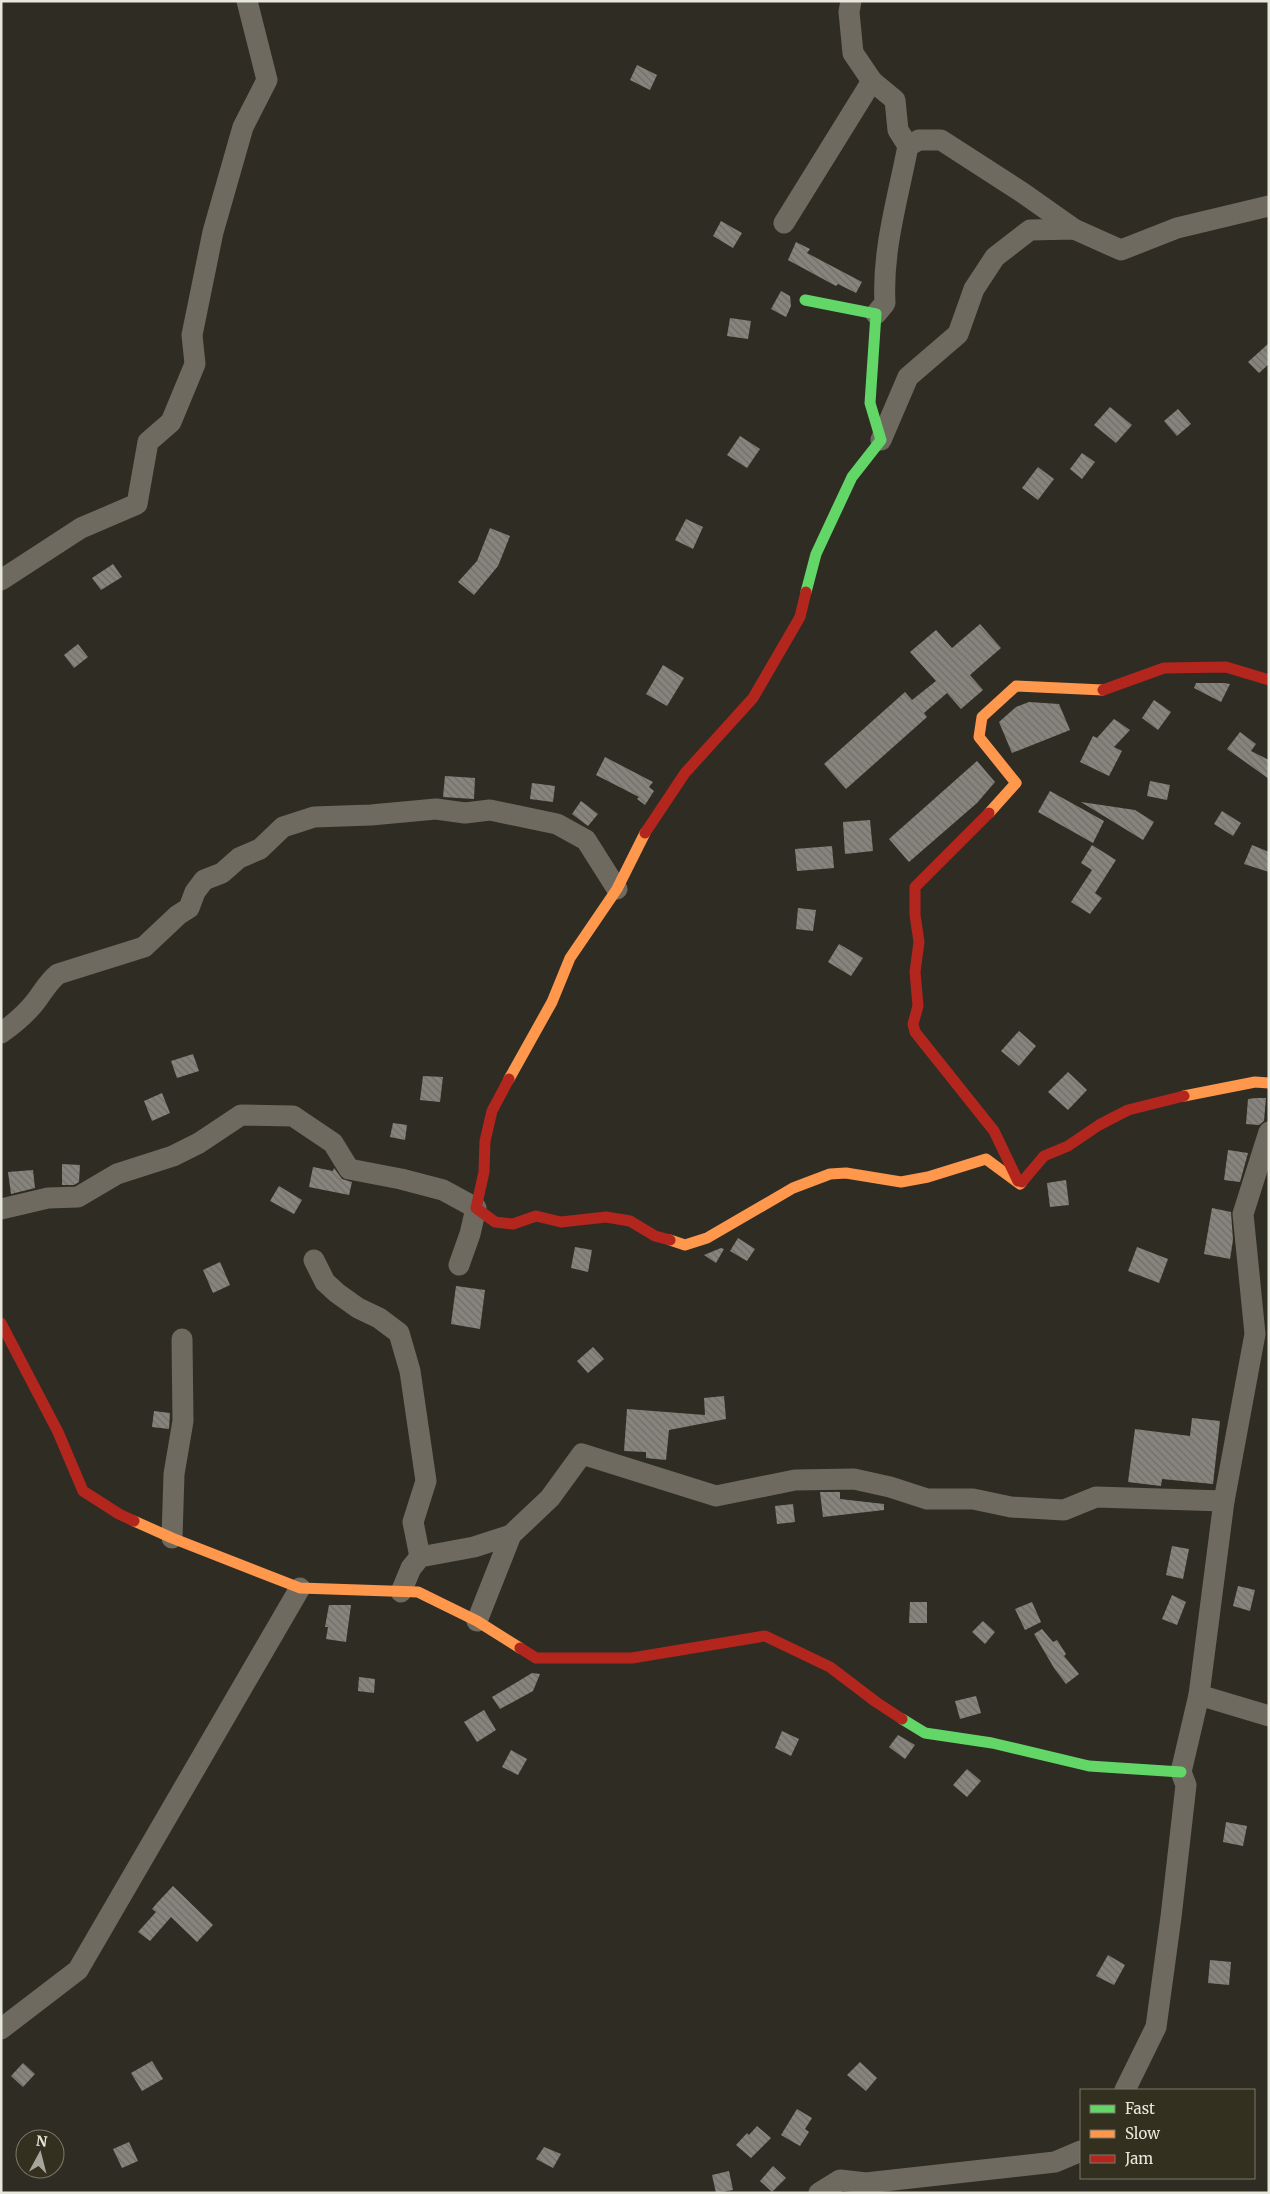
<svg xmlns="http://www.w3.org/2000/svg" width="1270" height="2194" font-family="Merriweather,serif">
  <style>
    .building { fill: url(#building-back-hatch) }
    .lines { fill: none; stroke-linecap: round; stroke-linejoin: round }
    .street { stroke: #6e6a60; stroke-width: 21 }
    .fast { stroke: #63d668; stroke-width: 11 }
    .slow { stroke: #ff974d; stroke-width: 11 }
    .jam { stroke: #b3261e; stroke-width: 11 }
  </style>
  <defs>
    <pattern id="building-back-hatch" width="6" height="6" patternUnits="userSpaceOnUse" patternTransform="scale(1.25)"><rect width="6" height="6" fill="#86847c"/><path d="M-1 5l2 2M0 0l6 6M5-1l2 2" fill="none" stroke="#706e68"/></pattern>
  </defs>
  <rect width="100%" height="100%" fill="#2f2c24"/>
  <g class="building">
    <polygon points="637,65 657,75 650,90 630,80"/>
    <polygon points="721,221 742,233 733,248 713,236"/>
    <polygon points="796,242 810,249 807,253 862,282 856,293 838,284 836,286 788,260"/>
    <polygon points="781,291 790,296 791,306 786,317 771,309"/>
    <polygon points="730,318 751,321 748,339 727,336"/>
    <polygon points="1269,343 1269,364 1259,373 1248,362"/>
    <polygon points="1110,407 1132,425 1116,443 1094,425"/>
    <polygon points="1178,409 1191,424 1177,436 1164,421"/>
    <polygon points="740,436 760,449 747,468 727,455"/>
    <polygon points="1082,453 1095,462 1082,479 1070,469"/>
    <polygon points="1038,467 1054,479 1038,500 1022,488"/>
    <polygon points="686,519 703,527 693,549 675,540"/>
    <polygon points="490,528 510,536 498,566 474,595 458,582 477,561"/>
    <polygon points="113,564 122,577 101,590 92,578"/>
    <polygon points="980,624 1001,648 970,675 983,690 961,709 947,693 924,713 927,717 846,789 824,764 905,692 912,700 936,681 910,652 936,630 952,648"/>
    <polygon points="78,644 88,657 74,668 64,655"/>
    <polygon points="663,665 684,678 667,706 646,694"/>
    <polygon points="1196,683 1224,683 1230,684 1221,702 1194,688"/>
    <polygon points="1154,700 1171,712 1158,730 1142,718"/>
    <polygon points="1029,702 1059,704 1070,730 1012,753 999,722 1016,707"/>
    <polygon points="1114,719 1130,730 1114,747 1122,751 1109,776 1080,762 1093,736 1097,738"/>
    <polygon points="1240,732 1256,744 1251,751 1269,760 1269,779 1227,749"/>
    <polygon points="605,757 653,782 649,787 654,791 645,805 637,799 639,797 596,775"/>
    <polygon points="977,761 995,782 977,803 909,862 889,839"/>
    <polygon points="445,776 475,778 474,799 443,797"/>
    <polygon points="1150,781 1170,785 1167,800 1147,796"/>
    <polygon points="532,783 555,786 553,802 530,799"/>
    <polygon points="1050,791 1104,821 1093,843 1038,812"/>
    <polygon points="581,801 598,814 588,826 572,814"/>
    <polygon points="1081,802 1135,810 1154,822 1143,840"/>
    <polygon points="1222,811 1241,823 1233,836 1214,824"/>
    <polygon points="870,820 873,851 845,854 843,822"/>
    <polygon points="1092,845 1116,860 1095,893 1102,898 1090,914 1071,902 1092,870 1081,863"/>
    <polygon points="1252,845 1269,852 1269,872 1244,864"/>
    <polygon points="832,846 834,868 797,871 795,849"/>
    <polygon points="798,908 816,910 813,931 796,929"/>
    <polygon points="839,944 863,958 851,976 828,962"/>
    <polygon points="1019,1031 1036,1046 1019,1066 1001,1051"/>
    <polygon points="193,1054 199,1071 177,1078 171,1061"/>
    <polygon points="1068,1072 1087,1090 1068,1110 1048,1092"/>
    <polygon points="423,1076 443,1077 440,1102 420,1100"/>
    <polygon points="162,1093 170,1113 152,1121 144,1101"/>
    <polygon points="1256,1098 1266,1098 1264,1121 1259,1125 1246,1124 1248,1099"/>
    <polygon points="393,1123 407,1125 405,1140 390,1137"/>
    <polygon points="1228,1150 1248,1153 1240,1182 1224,1180"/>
    <polygon points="62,1164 80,1165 79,1182 74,1185 62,1185"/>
    <polygon points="313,1167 333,1171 334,1168 342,1179 352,1182 349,1195 309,1187"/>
    <polygon points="33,1170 35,1188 11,1194 8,1172"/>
    <polygon points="1066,1180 1069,1205 1050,1207 1047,1183"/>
    <polygon points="279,1186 302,1200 294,1214 270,1201"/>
    <polygon points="1212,1208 1231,1212 1233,1240 1230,1259 1204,1254"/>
    <polygon points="738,1238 755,1249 747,1261 730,1251"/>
    <polygon points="575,1247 592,1250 588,1272 571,1268"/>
    <polygon points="1137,1247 1168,1259 1159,1283 1128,1271"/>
    <polygon points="721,1248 724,1249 716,1263 704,1255"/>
    <polygon points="220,1262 230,1285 213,1293 203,1270"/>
    <polygon points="456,1286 485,1290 480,1329 451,1324"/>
    <polygon points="593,1347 604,1359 588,1373 577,1361"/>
    <polygon points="724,1396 726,1419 669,1430 666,1460 646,1458 646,1452 624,1451 627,1409 705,1415 704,1398"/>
    <polygon points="154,1411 170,1413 169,1429 152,1427"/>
    <polygon points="1192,1418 1220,1421 1213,1484 1162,1479 1161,1486 1128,1482 1135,1429 1190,1436"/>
    <polygon points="820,1492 840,1492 840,1499 884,1504 884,1510 823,1517"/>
    <polygon points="793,1504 795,1522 777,1524 775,1506"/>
    <polygon points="1172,1546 1189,1549 1183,1579 1166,1575"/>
    <polygon points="1238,1586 1255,1590 1250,1611 1233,1606"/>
    <polygon points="1172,1595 1186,1602 1177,1625 1162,1619"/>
    <polygon points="910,1602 927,1602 927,1623 909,1623"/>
    <polygon points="1032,1602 1041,1622 1025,1630 1015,1609"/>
    <polygon points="329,1605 351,1605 346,1642 326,1639 328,1627 325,1627"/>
    <polygon points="983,1621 995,1632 985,1644 972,1632"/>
    <polygon points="1042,1629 1053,1642 1057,1640 1066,1654 1064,1656 1079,1674 1066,1684 1054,1668 1034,1634"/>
    <polygon points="532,1673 540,1674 533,1691 500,1709 492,1697"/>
    <polygon points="359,1677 375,1679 374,1693 358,1691"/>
    <polygon points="976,1696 981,1713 960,1719 955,1701"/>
    <polygon points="484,1710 496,1730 477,1742 464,1722"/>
    <polygon points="782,1731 799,1739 791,1756 775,1748"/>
    <polygon points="898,1735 915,1745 905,1759 889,1747"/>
    <polygon points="511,1750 527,1759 518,1775 502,1767"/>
    <polygon points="967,1769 981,1781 967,1797 953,1785"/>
    <polygon points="1226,1822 1247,1826 1243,1846 1223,1842"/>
    <polygon points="173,1886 213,1925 197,1942 171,1917 150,1941 138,1932 156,1912 152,1909 157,1903"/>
    <polygon points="1108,1955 1125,1965 1114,1985 1096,1976"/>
    <polygon points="1210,1960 1231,1962 1229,1985 1208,1983"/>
    <polygon points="152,2061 163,2079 142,2091 131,2073"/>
    <polygon points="860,2062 877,2078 866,2091 847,2075"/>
    <polygon points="23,2063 35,2074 23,2087 11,2076"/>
    <polygon points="797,2109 812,2118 805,2129 809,2132 800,2146 781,2135"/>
    <polygon points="757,2126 771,2138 751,2158 736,2145 747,2133 749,2135"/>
    <polygon points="129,2142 138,2161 122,2168 113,2149"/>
    <polygon points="544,2147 561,2154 553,2168 536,2159"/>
    <polygon points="773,2166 786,2178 772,2192 760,2181"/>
    <polygon points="729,2171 733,2190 716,2193 712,2175"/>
  </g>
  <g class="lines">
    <g class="street">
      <polyline points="851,1 849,12 853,53 872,81"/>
      <polyline points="908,146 919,140 941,140 1023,193 1074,229"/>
      <path d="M784,223L872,81L895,100L898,130L908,146C898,198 882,250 885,303L876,314"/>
      <polyline points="881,440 908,377 958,334 974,289 995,257 1030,230 1074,229 1121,250 1177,228 1269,206"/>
      <polyline points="1,580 81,528 137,504 148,442 171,422 195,364 192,335 213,232 243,127 267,80 247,1"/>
      <path d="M1,1033C14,1024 26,1014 36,1001C43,992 48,982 58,974L144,947L178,915L189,908L195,892L204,880L222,873L239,858L260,849L283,827L314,817L371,815L436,809L465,813L490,810L557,824L586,840L617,889"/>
      <polyline points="1,1209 48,1198 78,1197 117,1174 173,1156 199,1143 241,1115 293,1116 333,1143 349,1169 401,1179 443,1190 476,1208 470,1234 459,1265"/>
      <polyline points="314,1260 325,1282 337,1293 358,1308 379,1318 399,1333 410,1371 426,1481 413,1522 420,1557"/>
      <polyline points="172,1538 174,1474 183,1421 182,1339"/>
      <polyline points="401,1592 411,1568 420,1557 474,1547 511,1535"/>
      <polyline points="477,1621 511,1535 550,1498 582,1454 716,1496 795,1480 854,1479 890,1487 927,1499 973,1499 1011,1507 1064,1510 1096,1497 1224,1501"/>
      <polyline points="1199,1695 1269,1716"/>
      <polyline points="1,2029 78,1970 300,1588"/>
      <polyline points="1125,2090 1156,2027 1171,1917 1186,1785 1181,1772 1199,1695 1224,1501 1255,1334 1243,1214 1269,1132"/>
      <polyline points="819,2193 840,2180 866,2183 1055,2162 1081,2151"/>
    </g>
    <g class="fast">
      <polyline points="805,300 876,314 870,403 881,440 852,477 816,554 806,592"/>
      <polyline points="902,1719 925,1733 992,1743 1089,1766 1181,1772"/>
    </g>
    <g class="slow">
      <polyline points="989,813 1016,783 979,737 982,717 1016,686 1103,690"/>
      <polyline points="509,1079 552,1002 570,958 617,889 645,833"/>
      <polyline points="1184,1096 1255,1082 1269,1083"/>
      <polyline points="670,1240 685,1245 707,1238 793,1188 830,1174 846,1173 901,1182 928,1177 986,1159 1020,1184 1022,1182"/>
      <polyline points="134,1521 172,1538 300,1588 418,1592 477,1621 520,1648"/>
    </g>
    <g class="jam">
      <polyline points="1103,690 1164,668 1226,667 1269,680"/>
      <polyline points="989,813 915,887 915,915 919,942 915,972 918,1006 913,1024 915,1032 994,1131 1018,1181"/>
      <polyline points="645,833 685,773 753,698 800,617 806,592"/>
      <polyline points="509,1079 492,1111 485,1141 484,1172 476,1208 495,1222 513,1224 536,1216 561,1222 606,1217 630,1221 655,1236 670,1240"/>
      <polyline points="1022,1182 1044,1156 1068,1146 1099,1125 1128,1110 1184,1096"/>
      <polyline points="1,1323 58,1432 83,1491 119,1514 134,1521"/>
      <polyline points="520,1648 536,1658 632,1658 765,1636 830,1667 876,1702 902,1719"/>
    </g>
  </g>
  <rect width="1270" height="2194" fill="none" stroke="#e8e7dc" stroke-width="5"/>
  <rect x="1080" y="2089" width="175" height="90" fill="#33301f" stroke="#7b796b"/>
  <rect x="1090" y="2105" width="25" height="8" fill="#63d668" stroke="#7b796b"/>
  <text x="1125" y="2114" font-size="15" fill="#e8e7dc">Fast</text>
  <rect x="1090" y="2130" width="25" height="8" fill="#ff974d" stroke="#7b796b"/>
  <text x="1125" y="2139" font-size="15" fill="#e8e7dc">Slow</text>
  <rect x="1090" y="2155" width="25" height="8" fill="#b3261e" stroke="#7b796b"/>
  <text x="1125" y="2164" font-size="15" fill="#e8e7dc">Jam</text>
  <g transform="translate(40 2154) rotate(7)"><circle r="24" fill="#33301f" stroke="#7b796b"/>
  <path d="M0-4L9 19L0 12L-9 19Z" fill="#a7a69c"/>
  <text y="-8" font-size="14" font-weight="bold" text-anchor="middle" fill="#e8e7dc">N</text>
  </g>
</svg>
